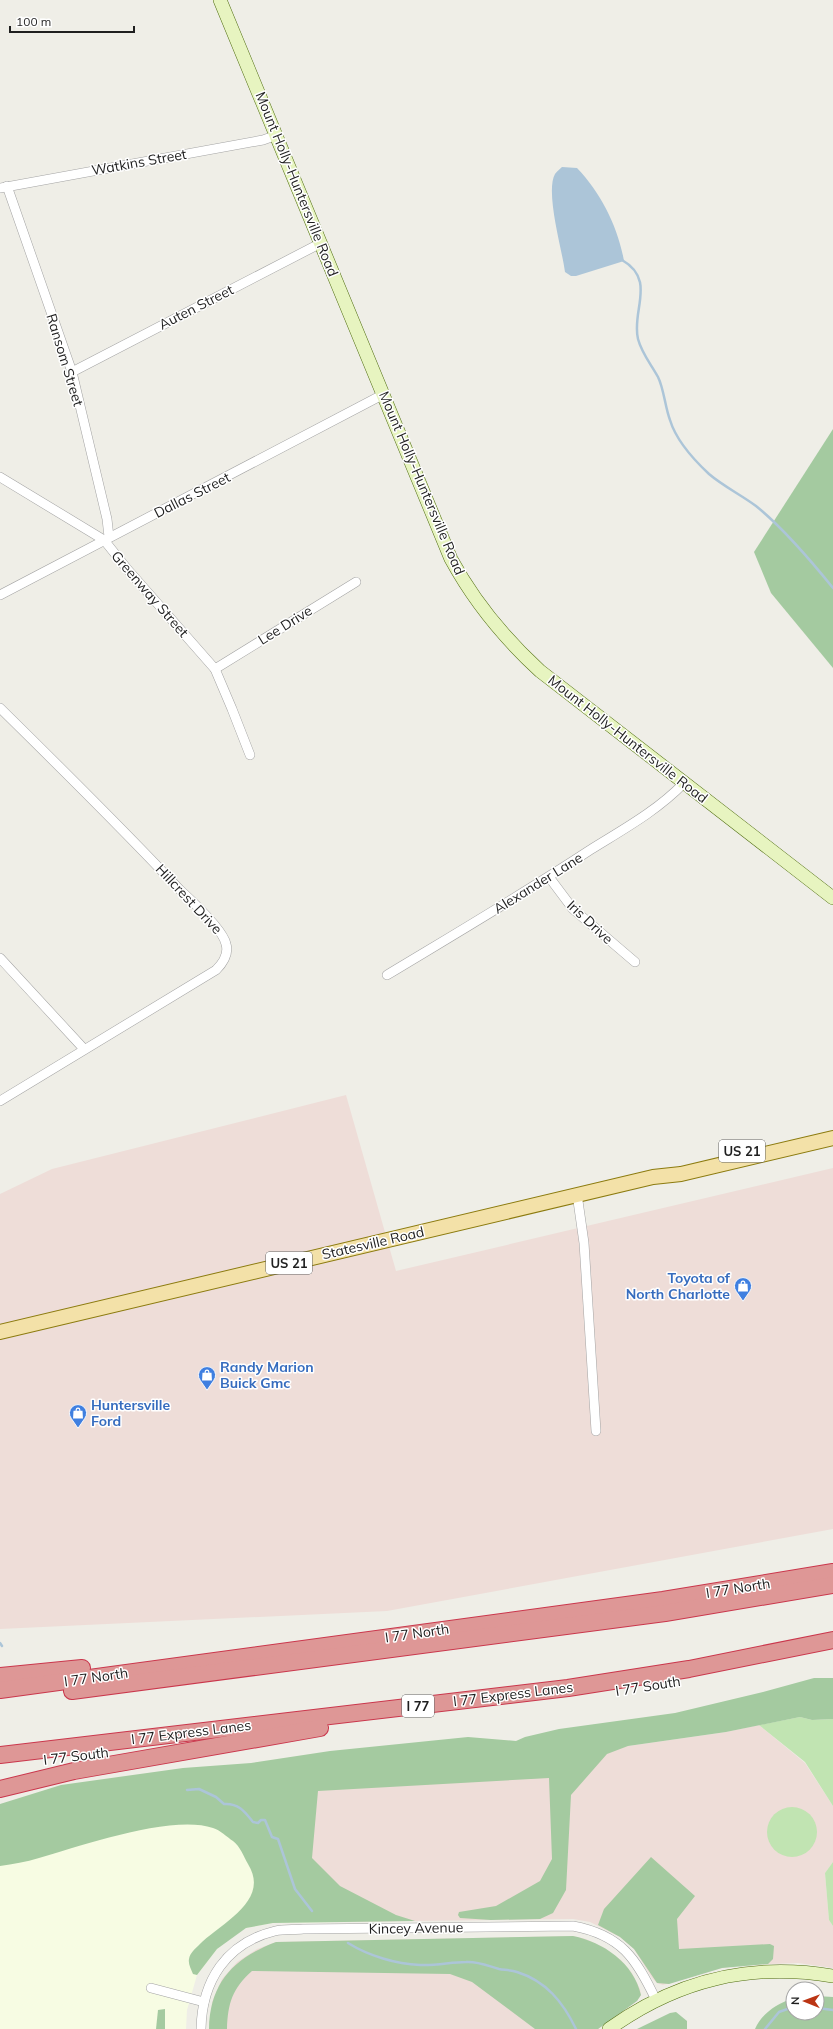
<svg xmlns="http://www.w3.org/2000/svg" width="833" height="2029" font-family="Mulish,sans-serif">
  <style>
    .commercial { fill: #eeddd8 }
    .education { fill: #f7fce3 }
    .grass { fill: #c1e4b2 }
    .forest { fill: #a4caa0 }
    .water { fill: #acc5d8 }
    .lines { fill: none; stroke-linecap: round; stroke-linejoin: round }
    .stream { stroke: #acc5d8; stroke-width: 2.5 }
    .street-casing { stroke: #a3a3a3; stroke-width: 10 }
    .secondary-casing { stroke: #506d10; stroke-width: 14 }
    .primary-casing { stroke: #8c7b0f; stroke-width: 16 }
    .highway-casing { stroke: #ca374c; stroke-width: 18 }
    .street { stroke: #fff; stroke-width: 9 }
    .secondary { stroke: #e7f4c0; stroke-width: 13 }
    .primary { stroke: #f3e1a8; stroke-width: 14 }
    .highway { stroke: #de9796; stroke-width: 16 }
    .labels { text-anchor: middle; stroke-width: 3; stroke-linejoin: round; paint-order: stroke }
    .shield { fill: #fff; stroke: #626262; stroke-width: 1 }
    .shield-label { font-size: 13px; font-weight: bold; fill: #1f1f1f }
    .street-label { font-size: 14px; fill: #1f1f1f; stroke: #fff }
    .shop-label { font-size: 14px; font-weight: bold; fill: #366cbe; stroke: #fff; text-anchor: start }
  </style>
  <rect width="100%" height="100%" fill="#efeee7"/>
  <g class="commercial">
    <polygon points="346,1095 396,1271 833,1168 833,1529 387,1611 0,1629 0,1194 52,1169"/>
    <polygon points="759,1725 805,1763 833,1806 833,1862 825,1873 829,1920 833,1926 833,1968 798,1963 743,1965 722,1968 663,1985 657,1983 652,1978 634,1949 620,1937 590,1922 573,1919 340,1922 223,1798 628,1746 726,1732"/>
    <polygon points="573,1936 586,1939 603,1947 621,1960 632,1973 640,1989 641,1995 637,2001 598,2029 209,2029 212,2002 222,1979 237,1962 257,1949 276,1942"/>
  </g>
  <polygon class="education" points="223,1798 340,1922 273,1923 246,1928 231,1937 217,1949 197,1975 187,2010 186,2029 0,2029 0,1829"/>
  <g class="grass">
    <polygon points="800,1717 812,1720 833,1719 833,1806 805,1762 759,1725"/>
    <circle cx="792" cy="1832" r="25"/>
    <polygon points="833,1862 833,1926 829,1920 825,1873"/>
  </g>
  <g class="forest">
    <polygon points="833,429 833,668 771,593 754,552"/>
    <path d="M814,1678H833V1719L812,1720L800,1717L726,1732L628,1746L607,1754L571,1795L566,1890L553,1913L540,1919L491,1920L460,1918L458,1915L459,1912L496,1906L540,1881L552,1859L549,1778L318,1791L312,1858L340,1886L396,1915L415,1921L273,1923L246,1928L217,1949L197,1975L193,1974C191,1969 188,1964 189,1959C190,1953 195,1949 199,1945C221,1923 271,1901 248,1864C244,1857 240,1846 233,1841C227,1837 220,1830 213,1828C172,1814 81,1846 39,1858C26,1862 13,1864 0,1866V1804L61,1785L183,1768L251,1763L330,1751L468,1737L516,1741L525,1737L559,1729L675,1713L763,1692Z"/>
    <polygon points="651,1857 695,1896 677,1919 679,1949 770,1944 774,1946 773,1959 768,1964 722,1968 669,1984 657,1983 634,1949 620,1937 598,1925 604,1909"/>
    <path d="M573,1936C603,1942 634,1963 641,1995L637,2001L598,2029H535L472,1982L450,1974L252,1971C232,1989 228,2003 227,2029H209C210,1982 234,1958 276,1942Z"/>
    <path d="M817,1996L833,1997V2029H755C762,2013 777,2004 793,1998V2013H817Z"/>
    <polygon points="165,2009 165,2029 156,2029 158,2010"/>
    <polygon points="676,2012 687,2021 687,2029 637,2029 670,2013"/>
  </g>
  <path class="water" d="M562,167L577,168C601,193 618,227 624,261L576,276H571L565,272C562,249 545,192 555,174C557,171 560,169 562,167Z"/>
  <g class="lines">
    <g class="stream">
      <path d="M622,260C657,280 631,311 638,339C642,354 651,364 658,377C664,389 665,407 670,420C676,440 694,460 709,474C723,486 741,495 756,506C782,527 812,562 833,588"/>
      <polyline points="0,1643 2,1646"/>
      <path d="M187,1790L199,1789L216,1797L224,1804C239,1803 245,1812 253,1822L258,1823L261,1820H265L272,1837L278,1839L295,1889L312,1911"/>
      <path d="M348,1943C369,1956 396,1964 420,1965C436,1966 451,1962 466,1962C478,1961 488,1966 499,1969C504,1970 511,1970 517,1972C546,1981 563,2002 576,2029"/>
      <polyline points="817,2008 833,2010"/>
      <polyline points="765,2029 779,2012 793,2007"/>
    </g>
    <g class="street-casing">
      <g id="street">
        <polyline points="7,186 72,372 107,519 109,537"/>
        <polyline points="0,188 263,140 277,135"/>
        <polyline points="72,372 321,243"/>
        <polyline points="0,477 104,540 128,570 215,669 232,709 250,755"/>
        <polyline points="0,595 384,394"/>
        <polyline points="215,669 356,582"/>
        <path d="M0,708C60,767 121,827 179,889C191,900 223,929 226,944C229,954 223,963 216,970L0,1101"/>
        <polyline points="549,877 573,909 635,962"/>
        <polyline points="0,958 84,1049"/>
        <path d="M387,975C455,934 523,894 590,850C622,830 657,811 684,783"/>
        <polyline points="577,1194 584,1243 596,1431"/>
        <polyline points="151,1988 204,2002"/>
        <path d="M201,2029C202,1981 226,1943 275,1931C284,1929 294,1930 303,1929L573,1926C621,1935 636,1958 656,2000"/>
      </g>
    </g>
    <g class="secondary-casing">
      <g id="secondary">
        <path d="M220,0L451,559C475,603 504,638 540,671L833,898"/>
        <path d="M609,2029C677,1980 750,1962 833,1976"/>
      </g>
    </g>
    <g class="primary-casing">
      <polyline id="primary" points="0,1332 653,1177 681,1174 833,1138"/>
    </g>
    <g class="highway-casing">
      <g id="highway">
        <polyline points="0,1676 82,1668"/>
        <polyline points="0,1690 663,1600 833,1572"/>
        <polyline points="72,1691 665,1613 833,1585"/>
        <polyline points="0,1755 568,1688 689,1669 833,1640"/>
        <polyline points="0,1789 74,1771 320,1728"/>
      </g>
    </g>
    <use href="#street" class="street"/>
    <use href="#secondary" class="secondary"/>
    <use href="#primary" class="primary"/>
    <use href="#highway" class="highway"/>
  </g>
  <defs>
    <g id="shop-pin" transform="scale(0.9)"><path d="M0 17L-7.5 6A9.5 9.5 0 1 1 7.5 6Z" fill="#3f7fe0" stroke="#fff"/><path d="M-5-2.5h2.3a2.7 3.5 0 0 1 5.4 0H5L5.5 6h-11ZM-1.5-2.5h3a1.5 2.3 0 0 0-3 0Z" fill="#fff"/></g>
  </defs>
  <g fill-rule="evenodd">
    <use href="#shop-pin" x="743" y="1286"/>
    <use href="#shop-pin" x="207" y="1375"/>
    <use href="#shop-pin" x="78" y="1413"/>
  </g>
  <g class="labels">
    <g class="shield">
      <rect x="719" y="1140" width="46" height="22" rx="3"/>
      <rect x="266" y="1252" width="46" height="22" rx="3"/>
      <rect x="402" y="1695" width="32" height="22" rx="3"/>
    </g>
    <g class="shield-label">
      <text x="742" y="1156">US 21</text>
      <text x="289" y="1268">US 21</text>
      <text x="418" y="1711">I 77</text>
    </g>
    <g class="street-label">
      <text transform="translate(139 162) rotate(-10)" y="5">Watkins Street</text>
      <text transform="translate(297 184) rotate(68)" y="5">Mount Holly-Huntersville Road</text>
      <text transform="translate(196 307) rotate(-27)" y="5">Auten Street</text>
      <text transform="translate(65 360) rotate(73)" y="5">Ransom Street</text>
      <text transform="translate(422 483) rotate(67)" y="5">Mount Holly-Huntersville Road</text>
      <text transform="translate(192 495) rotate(-27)" y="5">Dallas Street</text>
      <text transform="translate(150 594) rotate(49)" y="5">Greenway Street</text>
      <text transform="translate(285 625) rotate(-32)" y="5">Lee Drive</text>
      <text transform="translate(628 739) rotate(38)" y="5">Mount Holly-Huntersville Road</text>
      <text transform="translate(538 883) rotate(-32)" y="5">Alexander Lane</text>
      <text transform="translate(189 899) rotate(47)" y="5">Hillcrest Drive</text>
      <text transform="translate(590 922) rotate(43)" y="5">Iris Drive</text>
      <text transform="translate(373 1243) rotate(-13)" y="5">Statesville Road</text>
      <text transform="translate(738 1588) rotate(-9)" y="5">I 77 North</text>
      <text transform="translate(417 1633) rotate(-8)" y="5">I 77 North</text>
      <text transform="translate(96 1677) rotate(-8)" y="5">I 77 North</text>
      <text transform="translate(648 1686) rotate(-9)" y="5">I 77 South</text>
      <text transform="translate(513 1694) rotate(-7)" y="5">I 77 Express Lanes</text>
      <text transform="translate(191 1732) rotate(-7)" y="5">I 77 Express Lanes</text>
      <text transform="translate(76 1756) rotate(-7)" y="5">I 77 South</text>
      <text transform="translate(416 1928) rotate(-1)" y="5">Kincey Avenue</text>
    </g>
    <g class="shop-label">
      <text x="730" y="1283" text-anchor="end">Toyota of<tspan x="730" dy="16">North Charlotte</tspan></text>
      <text x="220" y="1372">Randy Marion<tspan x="220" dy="16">Buick Gmc</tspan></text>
      <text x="91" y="1410">Huntersville<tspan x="91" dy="16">Ford</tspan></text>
    </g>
  </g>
  <g transform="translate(805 2001) rotate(271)"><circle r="19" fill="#ffffff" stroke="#a5a5a5"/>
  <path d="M0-3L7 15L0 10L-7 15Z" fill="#bb3514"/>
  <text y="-6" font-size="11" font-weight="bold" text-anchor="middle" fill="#1f1f1f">N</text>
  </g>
  <path d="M10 26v6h124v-6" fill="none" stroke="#1f1f1f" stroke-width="2"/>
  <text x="16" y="26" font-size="12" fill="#1f1f1f" stroke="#ffffff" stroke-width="3" paint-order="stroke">100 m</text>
</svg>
